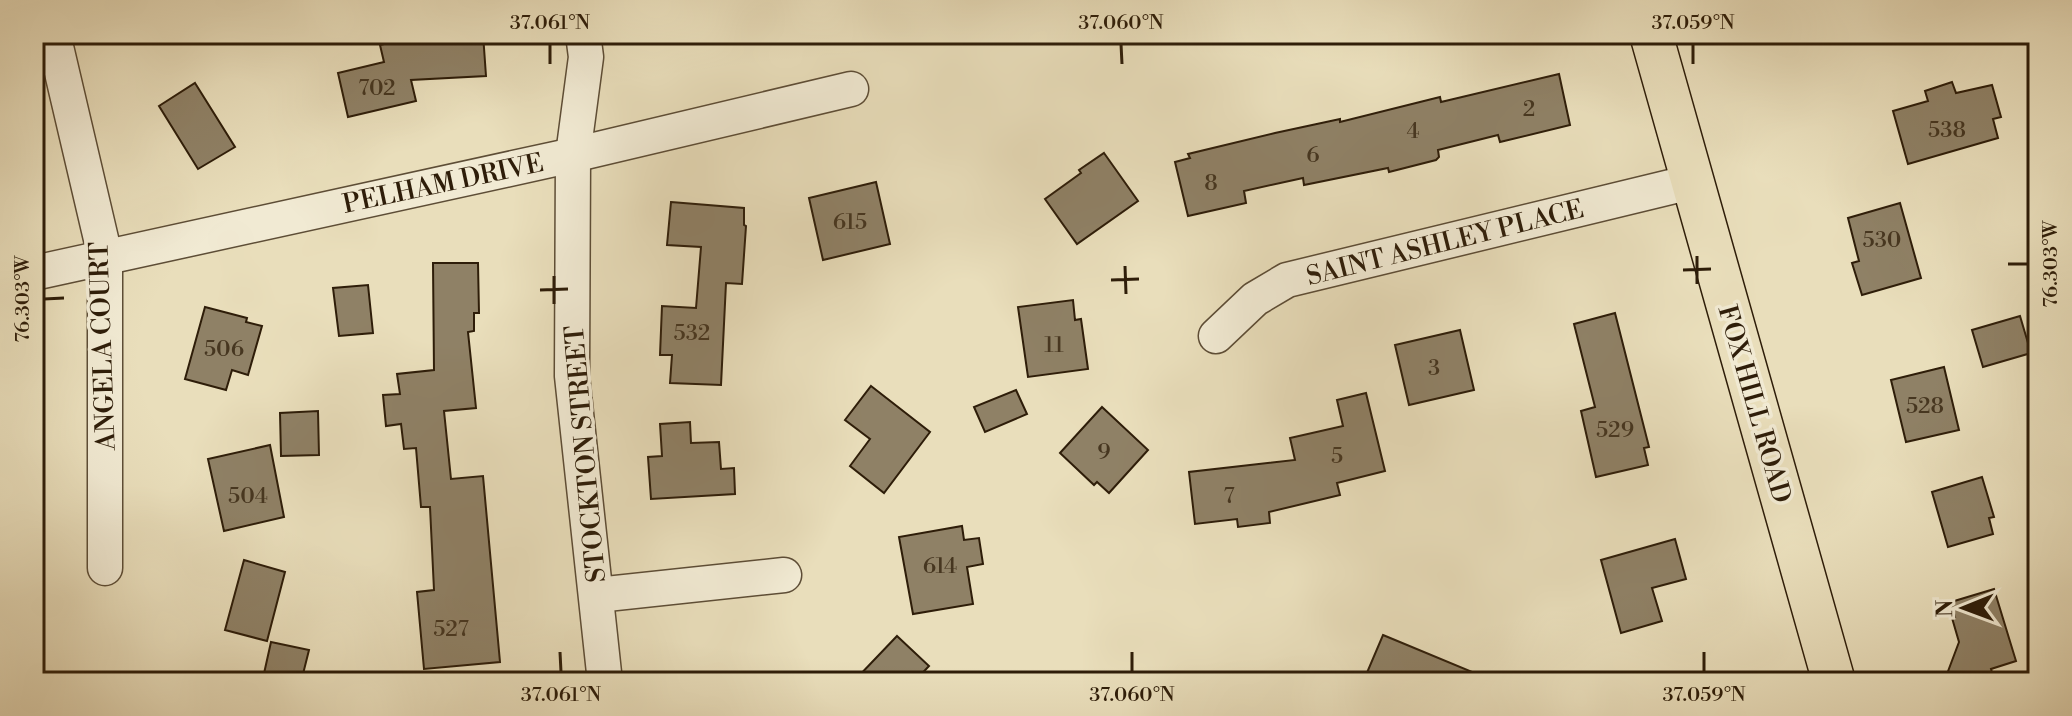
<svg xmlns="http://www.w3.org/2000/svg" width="2072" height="716" font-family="'Libre Bodoni',serif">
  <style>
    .building { fill: #8f8166; stroke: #2e1d09; stroke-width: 2 }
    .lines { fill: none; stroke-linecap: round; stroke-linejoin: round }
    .minor-casing { stroke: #5d4d36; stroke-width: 37 }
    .major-casing { stroke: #2e1d09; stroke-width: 45 }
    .minor { stroke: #f1ead3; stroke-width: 34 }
    .major { stroke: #e9debb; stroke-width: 42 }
    .ticks { fill: none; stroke: #2e1d09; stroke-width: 3 }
    .labels { text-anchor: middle; stroke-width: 7; stroke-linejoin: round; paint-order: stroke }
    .number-label { font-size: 22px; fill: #463620 }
    .street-label { font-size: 26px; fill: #2e1d09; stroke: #f1ead3 }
    .neatline { fill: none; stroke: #2e1d09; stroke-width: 3 }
    .ticks-label { font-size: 20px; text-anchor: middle; fill: #2e1d09 }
  </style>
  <rect width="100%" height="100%" fill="#e9debb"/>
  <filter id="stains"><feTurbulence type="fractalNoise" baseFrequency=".0025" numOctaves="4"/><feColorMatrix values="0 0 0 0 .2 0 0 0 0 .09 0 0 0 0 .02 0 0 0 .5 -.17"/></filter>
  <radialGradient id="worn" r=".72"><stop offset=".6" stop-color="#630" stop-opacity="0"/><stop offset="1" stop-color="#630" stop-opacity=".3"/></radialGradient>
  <g class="building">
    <polygon points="426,34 483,34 486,76 411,80 416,101 348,117 338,73 384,62 380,45"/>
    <polygon points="1559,74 1570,125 1500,142 1498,135 1438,150 1439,157 1436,160 1389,172 1388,168 1304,185 1303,178 1244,191 1246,203 1188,216 1175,162 1190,158 1188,154 1275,133 1340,119 1340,122 1440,97 1441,102"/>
    <polygon points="1952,82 1956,93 1992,85 2001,117 1993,119 1998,138 1908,164 1893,111 1928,101 1925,91"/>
    <polygon points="195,83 235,147 198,169 159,106"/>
    <polygon points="1104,153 1138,201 1077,244 1045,199 1081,173 1079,170"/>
    <polygon points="876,182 890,244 823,260 809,198"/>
    <polygon points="671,202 744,208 744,225 746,226 742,284 726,283 721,385 670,383 672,355 660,355 662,306 696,308 701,247 667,245"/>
    <polygon points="1900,203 1921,278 1862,295 1852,263 1859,261 1848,218"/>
    <polygon points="433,263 478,263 479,313 474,313 474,331 468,332 476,408 444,411 451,479 483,476 500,662 424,669 417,592 434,590 430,507 421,507 416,448 404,449 401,424 386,426 383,395 400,394 397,374 434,370"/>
    <polygon points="368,285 373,333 339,336 333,288"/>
    <polygon points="1073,300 1075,320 1081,319 1088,369 1028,377 1018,307"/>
    <polygon points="205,307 247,318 246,322 262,326 248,375 232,370 226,390 185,379"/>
    <polygon points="1615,313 1649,447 1644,448 1648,465 1596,477 1581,411 1595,407 1574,324"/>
    <polygon points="2020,316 2031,353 1983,367 1972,330"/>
    <polygon points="1460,330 1474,390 1409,405 1395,345"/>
    <polygon points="1944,367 1959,430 1906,442 1891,380"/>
    <polygon points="871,386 930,432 884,493 850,466 870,439 845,420"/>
    <polygon points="1016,390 1027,414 985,432 974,407"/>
    <polygon points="1366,393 1385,471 1337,483 1340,495 1269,512 1270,523 1238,527 1237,519 1195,524 1189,472 1295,460 1290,438 1343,426 1337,400"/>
    <polygon points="1102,407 1148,450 1109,493 1097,482 1094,485 1060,453"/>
    <polygon points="318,411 319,455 281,456 280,413"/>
    <polygon points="690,422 691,443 719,442 721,469 734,468 735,494 651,499 648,457 662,456 660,424"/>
    <polygon points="270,445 284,517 224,531 208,459"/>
    <polygon points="1982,477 1994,517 1989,518 1993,534 1948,547 1932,492"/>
    <polygon points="962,526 964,540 979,538 983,564 967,567 973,604 913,614 899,537"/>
    <polygon points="1675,539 1686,579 1652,588 1662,621 1621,633 1601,560"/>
    <polygon points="244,560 285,572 267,641 225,630"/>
    <polygon points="1994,589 2016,661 1991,669 1995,682 1944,682 1959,642 1952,618 1955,617 1951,602"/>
    <polygon points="1383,635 1494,681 1493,682 1363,682"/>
    <polygon points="897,636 929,666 914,682 853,682"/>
    <polygon points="271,642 309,650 301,682 281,682 263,678"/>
  </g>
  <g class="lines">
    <g class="minor-casing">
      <g id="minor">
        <polyline points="53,34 105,256 105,568"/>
        <polyline points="583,34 586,57 573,155 572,376 605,682"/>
        <polyline points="34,273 573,155 851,89"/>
        <polyline points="1216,336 1255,299 1287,280 1691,182"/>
        <polyline points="597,595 784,575"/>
      </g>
    </g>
    <g class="major-casing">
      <polyline id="major" points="1651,34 1834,682"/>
    </g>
    <use href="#minor" class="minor"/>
    <use href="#major" class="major"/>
  </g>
  <path class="ticks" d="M550,44V64M1121,44L1122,64M1693,44V64M1697,256V284M2008,264H2028M1125,266L1126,294M1683,270L1711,269M554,276V304M1111,280L1139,279M540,290L568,289M44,299L64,298M560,652L561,672M1132,652V672M1704,652V672"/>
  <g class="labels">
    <g class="number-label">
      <text x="377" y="95">702</text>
      <text x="1529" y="116">2</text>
      <text x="1947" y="137">538</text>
      <text x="1413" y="138">4</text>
      <text x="1313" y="162">6</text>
      <text x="1211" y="190">8</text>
      <text x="850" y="229">615</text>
      <text x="1882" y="247">530</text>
      <text x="692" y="340">532</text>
      <text x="1054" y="352">11</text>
      <text x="224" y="356">506</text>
      <text x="1434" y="375">3</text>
      <text x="1925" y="413">528</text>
      <text x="1615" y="437">529</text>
      <text x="1104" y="459">9</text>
      <text x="1337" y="463">5</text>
      <text x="248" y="503">504</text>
      <text x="1229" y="503">7</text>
      <text x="940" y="573">614</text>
      <text x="451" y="636">527</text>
    </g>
    <g class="street-label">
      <text transform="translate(443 183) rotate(-12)" y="9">PELHAM DRIVE</text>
      <text transform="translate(1445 242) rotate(-14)" y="9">SAINT ASHLEY PLACE</text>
      <text transform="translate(102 346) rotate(-92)" y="9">ANGELA COURT</text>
      <text transform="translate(1755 404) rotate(74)" y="9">FOX HILL ROAD</text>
      <text transform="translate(585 454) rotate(-95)" y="9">STOCKTON STREET</text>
    </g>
  </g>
  <rect width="2072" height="716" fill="none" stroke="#e9debb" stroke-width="88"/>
  <g transform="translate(1964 608) rotate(269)" stroke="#f1ead3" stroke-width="6" paint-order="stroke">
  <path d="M0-6L14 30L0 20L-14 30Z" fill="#2e1d09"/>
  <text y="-12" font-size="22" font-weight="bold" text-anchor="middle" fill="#2e1d09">N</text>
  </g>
  <rect x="44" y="44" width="1984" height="628" class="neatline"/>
  <g class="ticks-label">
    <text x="550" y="29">37.061°N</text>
    <text x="1121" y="29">37.060°N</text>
    <text x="1693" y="29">37.059°N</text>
    <text transform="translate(2050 264) rotate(-90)" y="7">76.303°W</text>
    <text transform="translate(22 299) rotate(-90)" y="7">76.303°W</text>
    <text x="561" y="701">37.061°N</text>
    <text x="1132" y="701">37.060°N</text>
    <text x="1704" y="701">37.059°N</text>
  </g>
  <rect width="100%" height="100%" filter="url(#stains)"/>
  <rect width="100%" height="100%" fill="url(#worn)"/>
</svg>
